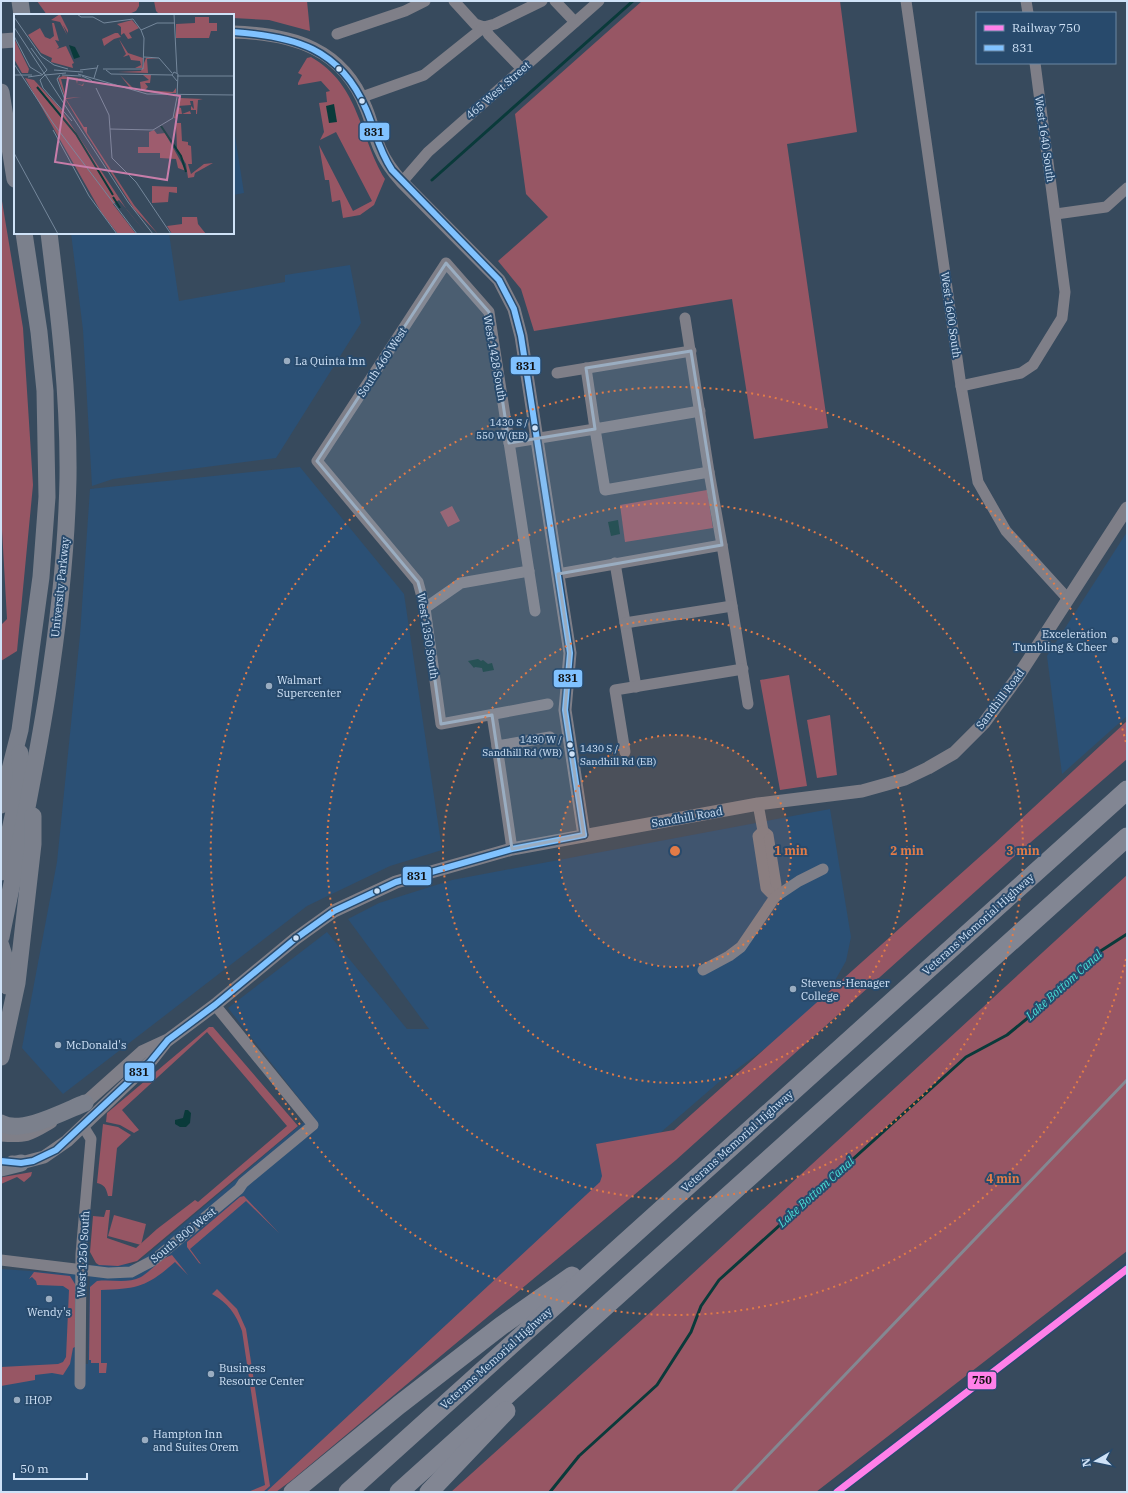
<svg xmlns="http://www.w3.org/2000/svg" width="1128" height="1493" font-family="'IBM Plex Serif',serif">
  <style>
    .built { fill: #2b5075 }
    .green { fill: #975664 }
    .water { fill: #0a3a3a }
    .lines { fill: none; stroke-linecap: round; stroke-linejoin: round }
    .stream { stroke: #0a3a3a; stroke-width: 3 }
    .minor { stroke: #7f7f88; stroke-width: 11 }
    .tertiary { stroke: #7f7f88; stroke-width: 13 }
    .secondary { stroke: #7e818c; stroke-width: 15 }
    .primary { stroke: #7b808c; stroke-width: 17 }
    .motorway { stroke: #828693; stroke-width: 19 }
    .rail { stroke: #848892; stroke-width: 3 }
    .bus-1-casing { stroke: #284a6c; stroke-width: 9 }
    .bus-1 { stroke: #80c2ff; stroke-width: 6 }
    .rail-1-casing { stroke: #284a6c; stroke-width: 10 }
    .rail-1 { stroke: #ff80e9; stroke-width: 7 }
    .marked { fill: #9aadc1; fill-opacity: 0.2; stroke: #9aadc1; stroke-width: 3; stroke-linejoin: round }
    .ring { fill: none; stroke: #e27b47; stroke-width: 2; stroke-dasharray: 2 4 }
    .bus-dot { fill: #cfe2f7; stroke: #284a6c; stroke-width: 1.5 }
    .poi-dot { fill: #9aadc1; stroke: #284a6c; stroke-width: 1.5 }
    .labels { text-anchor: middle; stroke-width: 4; stroke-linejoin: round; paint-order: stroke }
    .bus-label { font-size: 10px; fill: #cfe2f7; stroke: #284a6c; text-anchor: end }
    .street-label { font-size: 11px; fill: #cfe2f7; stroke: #284a6c }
    .poi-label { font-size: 11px; fill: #cfe2f7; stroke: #284a6c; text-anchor: start }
    .water-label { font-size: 12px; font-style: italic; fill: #49ded6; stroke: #284a6c }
    .inset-river { fill: none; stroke: #0a3a3a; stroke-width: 2 }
    .inset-road { fill: none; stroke: #74879b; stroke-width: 1 }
    .view { fill: #c87da9; fill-opacity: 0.15; stroke: #c87da9; stroke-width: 2 }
    .inset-edge { fill: none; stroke: #cfe2f7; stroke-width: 2 }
    .centre { fill: #e27b47; stroke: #284a6c; stroke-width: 2 }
    .ring-label { font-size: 12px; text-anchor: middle; font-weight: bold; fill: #e27b47; stroke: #284a6c; stroke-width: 4; stroke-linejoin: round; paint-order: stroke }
    .line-badge { stroke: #284a6c; stroke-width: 1.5 }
    .pale-badge-label { font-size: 11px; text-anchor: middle; font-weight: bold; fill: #111 }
  </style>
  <rect width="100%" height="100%" fill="#374a5d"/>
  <g class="built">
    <polygon points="233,123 244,193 233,195"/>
    <polygon points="71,233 169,233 179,301 285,282 285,275 350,265 361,323 276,458 113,479 92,486 83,330"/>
    <polygon points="300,467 404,594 442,850 390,866 307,906 63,1094 22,1048 57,862 80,635 90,489"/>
    <polygon points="1127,532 1127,716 1062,774 1047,656"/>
    <polygon points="830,809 851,937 846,961 828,993 777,1040 719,1082 623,1165 280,1485 266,1492 1,1492 1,1269 76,1274 76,1363 88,1364 90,1265 136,1264 312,1115 228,1008 327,932 407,1029 429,1029 348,919 379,903 452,880"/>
  </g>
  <g class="green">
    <polygon points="37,1 139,1 139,6 136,11 129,14 47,15"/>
    <polygon points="154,1 307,1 310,31 269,20 233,18 233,15 160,15 156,11"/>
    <polygon points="642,1 840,1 857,132 787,144 828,428 754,439 732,299 534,331 521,289 498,261 548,217 526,194 515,114"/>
    <path d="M311,57C360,85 359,136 385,179L374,205L360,215L343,218L340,200L332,202L329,180H325L319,145L353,211L372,201L336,132L320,140L324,132L319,103L327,102L326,92L330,91L321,81L298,85V83L302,75L298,73L307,58Z"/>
    <polygon points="1,195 23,328 33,485 17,651 1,661 1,625 7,619 1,512"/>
    <polygon points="707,490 713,528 625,542 620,505"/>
    <polygon points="452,506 460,521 448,527 440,512"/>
    <polygon points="789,675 807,786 780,790 760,680"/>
    <polygon points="830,715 837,775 817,778 807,720"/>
    <polygon points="1127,721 1127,759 1016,855 676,1160 292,1480 276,1492 266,1492 600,1182 602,1176 596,1144 674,1130 994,844"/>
    <polygon points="1127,875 1127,1251 816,1492 451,1492 654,1309"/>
    <polygon points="209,1027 213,1027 298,1126 137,1261 118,1266 99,1265 96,1263 90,1252 93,1216 104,1217 106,1210 110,1210 107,1238 136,1248 157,1229 195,1200 198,1202 287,1126 207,1032 122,1110 139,1130 134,1133 120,1125 106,1122 107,1113"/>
    <path d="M103,1124L118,1127L131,1135L117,1148L112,1196H108C106,1188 105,1185 97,1183Z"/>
    <polygon points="32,1172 31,1176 24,1182 17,1177 1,1184 1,1178 3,1177"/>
    <polygon points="244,1196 279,1233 246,1201 190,1249 201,1264 199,1263 187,1247 187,1242 240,1197"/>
    <polygon points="114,1215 146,1224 141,1245 108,1236"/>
    <path d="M172,1255L188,1275L175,1262C148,1286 138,1289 101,1290V1363H107L106,1373H99V1363H91V1360H89L90,1287L97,1281C112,1279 127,1284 141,1277C151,1271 161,1258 172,1255Z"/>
    <polygon points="34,1272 70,1276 75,1284 75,1347 73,1348 70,1364 63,1375 52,1373 35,1375 35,1380 1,1386 1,1367 58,1364 63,1362 66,1357 69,1290 63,1286 37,1285 36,1281 32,1277 29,1279"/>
    <path d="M217,1289L237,1309L246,1329L270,1486L263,1492H248L265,1485L242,1331C236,1314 228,1303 212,1294Z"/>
  </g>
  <g class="water">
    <polygon points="334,104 337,122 329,123 326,106"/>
    <polygon points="618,520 620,534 611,536 608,522"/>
    <polygon points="478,659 481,661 483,660 488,664 492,663 494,670 483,672 482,668 475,667 474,668 468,661"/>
    <polygon points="185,1110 188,1110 191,1113 190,1123 186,1127 180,1127 175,1124 175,1120 183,1118"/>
  </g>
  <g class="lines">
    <g class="stream">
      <polyline points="432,180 633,1"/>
      <polyline points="550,1492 579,1456 657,1385 691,1332 701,1306 719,1280 966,1057 1007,1035 1062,990 1099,952 1127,934"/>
    </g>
    <g class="minor">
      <polyline points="454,1 475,24 484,27 495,24 542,1"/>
      <polyline points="555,1 575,22"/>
      <polyline points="906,1 961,386 978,482 1006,531 1068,599"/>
      <polyline points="1026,1 1028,13"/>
      <polyline points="337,34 405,11 425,1"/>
      <polyline points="362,97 424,75 484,27 489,35 522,69"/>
      <polyline points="402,182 428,152 599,1"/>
      <polyline points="1056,214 1106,207 1127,188"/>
      <polyline points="586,368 595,429 700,411"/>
      <polyline points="557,373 691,351"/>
      <polyline points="961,386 1021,373 1033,365 1062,318 1065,292 1035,63"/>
      <polyline points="509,443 595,429 605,490 709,472 685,318"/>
      <polyline points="709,472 722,545"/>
      <polyline points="615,563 636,687"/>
      <polyline points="558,574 722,545 748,704"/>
      <polyline points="425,608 461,583 529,571"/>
      <polyline points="535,611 489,312 446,263 317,461 418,582 425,608 441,724 548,704"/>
      <polyline points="625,623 732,606"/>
      <polyline points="492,715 497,746 550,737"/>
      <polyline points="497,746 512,849"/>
      <polyline points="625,752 615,690 743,669"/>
      <polyline points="758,804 763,831 768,835 776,885 775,897"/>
      <polyline points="763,831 758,836 766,888 775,897"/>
      <polyline points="703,970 729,956 741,947 775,897 799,881 823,869"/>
      <polyline points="1,1260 108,1273 131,1272 154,1260 239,1189 243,1183 313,1125 215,1005"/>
      <polyline points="80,1384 81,1254 91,1139 83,1126"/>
    </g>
    <g class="tertiary">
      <path d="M233,32C293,34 343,48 366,108C372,122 374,136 380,149C385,161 393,172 402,182L499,280L514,309L521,336L570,653L565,710L584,835"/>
      <polyline points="77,1107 85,1103 142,1052 168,1040 215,1005 295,939 334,911 396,882 512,849 758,804 862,791 905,779 928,768 954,753 984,723 1017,678 1127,508"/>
      <path d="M1,1135C27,1137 29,1135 51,1122"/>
      <polyline points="12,1162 21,1163 44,1157 67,1141 150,1062 165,1043"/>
    </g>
    <polyline class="secondary" points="1,41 15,40"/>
    <g class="primary">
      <polyline points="20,1 22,15"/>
      <polyline points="1,92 15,179"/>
      <polyline points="1,805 20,730 41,577 47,497 45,391 39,332 24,233"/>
      <polyline points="1,872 21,779 20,753"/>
      <path d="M1,937C32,785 65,633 68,478C69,396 59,314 49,233"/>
      <polyline points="1,946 8,968 7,986"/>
      <polyline points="1,1057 17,983 33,844 33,816"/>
      <path d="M1,1123C21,1135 65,1111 85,1103"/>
      <polyline points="1,1168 21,1163"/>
    </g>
    <g class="motorway">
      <polyline points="293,1492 399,1405 501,1326 572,1276"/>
      <polyline points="348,1492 1127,790"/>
      <polyline points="399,1492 1127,837"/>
      <polyline points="429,1492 506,1411"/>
    </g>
    <polyline class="rail" points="733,1492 1127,1080"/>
    <g class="bus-1-casing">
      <g id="bus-1">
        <path d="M233,32C294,36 340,48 366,109C375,130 379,151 392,170L499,280L514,309L521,336L570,653L565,710L584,835"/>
        <polyline points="1,1161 21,1163 33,1161 56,1150 150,1062 168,1040 215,1005 295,939 334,911 396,882 512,849 584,835"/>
      </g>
    </g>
    <use href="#bus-1" class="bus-1"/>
    <g class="rail-1-casing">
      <polyline id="rail-1" points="837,1492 1127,1269"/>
    </g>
    <use href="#rail-1" class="rail-1"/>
  </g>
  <path class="marked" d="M446,263L489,312L509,443L595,429L586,368L691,351L722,545L558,574L570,653L565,710L584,835L512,849L492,715L441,724L425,608L418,582L317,461Z"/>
  <circle cx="675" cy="851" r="116" fill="#e27b47" fill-opacity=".12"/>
  <g class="ring">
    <circle cx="675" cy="851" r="116"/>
    <circle cx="675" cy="851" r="232"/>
    <circle cx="675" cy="851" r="348"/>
    <path d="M1126 959A464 464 0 1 1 1126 743"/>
  </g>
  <g class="bus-dot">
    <circle cx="339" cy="69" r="3.5"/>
    <circle cx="362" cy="101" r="3.5"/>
    <circle cx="535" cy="428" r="3.5"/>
    <circle cx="570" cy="745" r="3.5"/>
    <circle cx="572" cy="754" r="3.5"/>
    <circle cx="377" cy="891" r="3.5"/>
    <circle cx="296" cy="938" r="3.5"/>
  </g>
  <g class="poi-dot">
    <circle cx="287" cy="361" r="4"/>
    <circle cx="1115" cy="640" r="4"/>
    <circle cx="269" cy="686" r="4"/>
    <circle cx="793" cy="989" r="4"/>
    <circle cx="58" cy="1045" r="4"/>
    <circle cx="49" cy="1299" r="4"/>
    <circle cx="211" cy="1374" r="4"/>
    <circle cx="17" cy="1400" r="4"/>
    <circle cx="145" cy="1440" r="4"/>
  </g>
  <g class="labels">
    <g class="bus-label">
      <text x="528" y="426">1430 S /<tspan x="528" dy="13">550 W (EB)</tspan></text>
      <text x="562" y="743">1430 W /<tspan x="562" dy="13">Sandhill Rd (WB)</tspan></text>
      <text x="580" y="752" text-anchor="start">1430 S /<tspan x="580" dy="13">Sandhill Rd (EB)</tspan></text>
    </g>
    <g class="street-label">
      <text transform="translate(498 90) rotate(-41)" y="4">465 West Street</text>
      <text transform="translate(1045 139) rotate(82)" y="4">West 1640 South</text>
      <text transform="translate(951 315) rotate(82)" y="4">West 1600 South</text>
      <text transform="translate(495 358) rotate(80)" y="4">West 1428 South</text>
      <text transform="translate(382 362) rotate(-57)" y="4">South 460 West</text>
      <text transform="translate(60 587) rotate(-84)" y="4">University Parkway</text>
      <text transform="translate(428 636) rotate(81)" y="4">West 1350 South</text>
      <text transform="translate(1000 699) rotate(-53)" y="4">Sandhill Road</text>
      <text transform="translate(687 817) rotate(-10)" y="4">Sandhill Road</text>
      <text transform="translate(978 924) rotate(-42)" y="4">Veterans Memorial Highway</text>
      <text transform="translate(737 1141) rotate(-42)" y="4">Veterans Memorial Highway</text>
      <text transform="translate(183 1235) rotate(-39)" y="4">South 800 West</text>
      <text transform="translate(83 1254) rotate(-87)" y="4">West 1250 South</text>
      <text transform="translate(496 1358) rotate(-42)" y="4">Veterans Memorial Highway</text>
    </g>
    <g class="poi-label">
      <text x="295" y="365">La Quinta Inn</text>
      <text x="1107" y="638" text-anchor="end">Exceleration<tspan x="1107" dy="13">Tumbling &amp; Cheer</tspan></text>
      <text x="277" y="684">Walmart<tspan x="277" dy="13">Supercenter</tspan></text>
      <text x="801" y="987">Stevens-Henager<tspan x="801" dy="13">College</tspan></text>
      <text x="66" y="1049">McDonald's</text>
      <text x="49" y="1316" text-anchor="middle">Wendy's</text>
      <text x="219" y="1372">Business<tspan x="219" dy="13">Resource Center</tspan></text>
      <text x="25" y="1404">IHOP</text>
      <text x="153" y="1438">Hampton Inn<tspan x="153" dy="13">and Suites Orem</tspan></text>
    </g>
    <g class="water-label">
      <text transform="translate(1064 985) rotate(-42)" y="4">Lake Bottom Canal</text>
      <text transform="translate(816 1192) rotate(-42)" y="4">Lake Bottom Canal</text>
    </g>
  </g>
  <g transform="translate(14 14)">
    <rect width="220" height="220" fill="#374a5d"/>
    <path d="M46,0L54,16V19L49,11L53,21L46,8L37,6ZM181,3H195V9H203V17H197L195,24H162V10L181,9ZM118,6L125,14L115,19L118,24L114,25L110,19L107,21V13L103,10ZM38,9H40L45,27L41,26L45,33L43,35L52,32L60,49L58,50L59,54L37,48L38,44L27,39L14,21L26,14L31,23L36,25L40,22ZM101,19H104L107,23L100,25L90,32L88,25ZM0,24L15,55L14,59H8L0,45ZM105,25L114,39L129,44L128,54H121L127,51L126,47L117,46L115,41L109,43L112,40ZM132,44L145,45H133L134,59L104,58L127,57ZM106,61L120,75L127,76L126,68L135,66L129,61H137L136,69H131L134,73L131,76L159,78L162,74V79H141L117,75ZM49,62L71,65L70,67L64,64L63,70L68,71L70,69L69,72L63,70L62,65H47L52,84L67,83L52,85L70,113H73V119L120,191L144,220L120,195L71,118L52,86L44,64ZM11,64L20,66L46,94L113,196L133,220L105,186L99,190L122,220H104L87,198ZM164,85L166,84L189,85L184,86L183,100H163V105L160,104L163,93L167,94L168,100L176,97L177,100H182V96H177V92L180,95L179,87H176L177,91L164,92ZM162,109H167L168,127L174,128V131L177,132L178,150H174L177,160L190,150L199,149L181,159L180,163L174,164L172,150L163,135ZM140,116L143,120L151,119L172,157L164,154L162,145L146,144V139H124V133H135V118ZM138,172L163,173V179L155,178L154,188L138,189ZM168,203H183L184,210L192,220H158L153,212L168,210Z" fill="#975664"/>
    <path d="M55,31L61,33L66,43L60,45Z" fill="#0a3a3a"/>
    <path class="inset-river" d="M23,73L62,120L99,181M147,112L167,142L172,158M99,183L106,194"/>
    <path class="inset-road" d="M63,0L67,3H79L90,9L119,5L127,16L130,24L129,55H89M160,0L163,59M0,3L27,42L40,51L54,55M0,13L114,188L139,220M127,16L143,9H161M0,22L16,53L29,61M130,43L145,44L158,59M0,50L39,109L123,220M40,56L69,58M66,56L83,54M92,56L97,60L158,61M52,59L31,61L26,66L29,74L58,107M64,60L133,80L220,81M0,61H18M46,61L43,65L51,86M48,61L67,62M68,62L77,66L79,69M163,62H220M14,63L28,61L33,56L17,34M80,64L84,51M79,68L99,71M82,74L95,101L98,144L122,168L157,220M163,82L164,60L160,58L158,61L163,67M96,115L139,116L159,104L163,83M39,116L75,182L103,220M0,139L44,220"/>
    <path class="view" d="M54,64L166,82L153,166L41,148Z"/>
    <rect width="220" height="220" class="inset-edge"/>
  </g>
  <circle cx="675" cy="851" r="6" class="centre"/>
  <g class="ring-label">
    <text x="791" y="855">1 min</text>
    <text x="907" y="855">2 min</text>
    <text x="1023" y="855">3 min</text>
    <text x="1003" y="1183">4 min</text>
  </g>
  <g class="line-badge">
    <rect x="359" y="122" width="31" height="19" rx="4" fill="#80c2ff"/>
    <rect x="510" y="356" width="31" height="19" rx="4" fill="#80c2ff"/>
    <rect x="553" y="669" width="30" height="19" rx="4" fill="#80c2ff"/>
    <rect x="402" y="866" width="30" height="20" rx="4" fill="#80c2ff"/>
    <rect x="124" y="1062" width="31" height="20" rx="4" fill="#80c2ff"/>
    <rect x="967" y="1371" width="30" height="19" rx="4" fill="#ff80e9"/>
  </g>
  <g class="pale-badge-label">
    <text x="374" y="136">831</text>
    <text x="526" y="370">831</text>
    <text x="568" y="682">831</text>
    <text x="417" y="880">831</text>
    <text x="139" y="1076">831</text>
    <text x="982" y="1384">750</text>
  </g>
  <rect width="1128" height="1493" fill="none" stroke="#cfe2f7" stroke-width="4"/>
  <rect x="976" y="12" width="140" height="52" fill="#284a6c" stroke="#6b87a4"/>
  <rect x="984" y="25" width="20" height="6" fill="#ff80e9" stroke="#6b87a4"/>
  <text x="1012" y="32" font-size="12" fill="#cfe2f7">Railway 750</text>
  <rect x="984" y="45" width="20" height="6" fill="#80c2ff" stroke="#6b87a4"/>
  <text x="1012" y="52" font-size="12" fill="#cfe2f7">831</text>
  <g transform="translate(1096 1461) rotate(261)" stroke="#284a6c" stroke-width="3" paint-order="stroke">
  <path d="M0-3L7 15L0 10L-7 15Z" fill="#cfe2f7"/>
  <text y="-6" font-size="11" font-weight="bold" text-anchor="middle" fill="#cfe2f7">N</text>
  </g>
  <path d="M14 1473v6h73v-6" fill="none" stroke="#cfe2f7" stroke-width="2"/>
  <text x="20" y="1473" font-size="12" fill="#cfe2f7" stroke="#284a6c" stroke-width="3" paint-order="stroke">50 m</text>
</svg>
